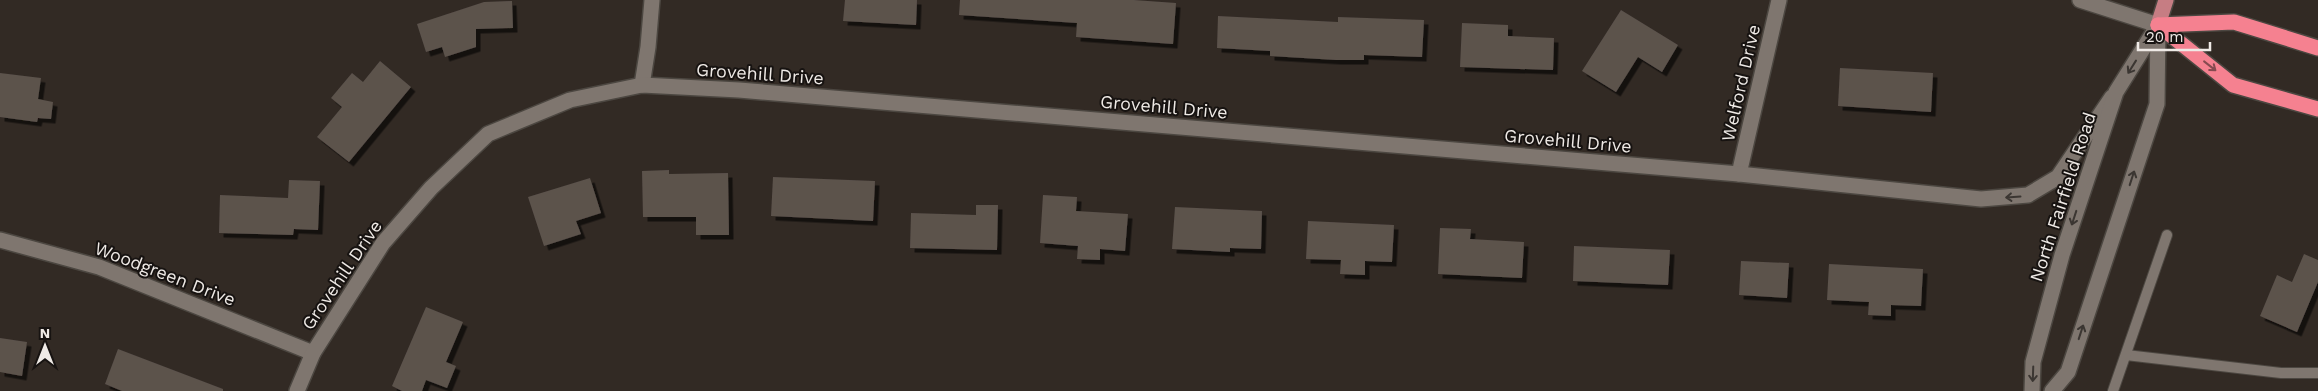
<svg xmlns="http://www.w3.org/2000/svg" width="2318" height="391" font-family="'Work Sans',sans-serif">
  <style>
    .building { fill: #5b524c; filter: url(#shadow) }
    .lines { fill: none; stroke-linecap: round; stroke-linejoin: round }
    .lane-casing { stroke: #4c4741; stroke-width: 12 }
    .street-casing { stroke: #4c4741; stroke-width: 18 }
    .secondary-casing { stroke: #4c4741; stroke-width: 18 }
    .primary-casing { stroke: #4c4741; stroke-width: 18 }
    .highway-casing { stroke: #4c4741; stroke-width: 18 }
    .lane { stroke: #7f766f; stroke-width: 10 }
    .street { stroke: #7f766f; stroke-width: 15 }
    .secondary { stroke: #7f766f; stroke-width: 15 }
    .primary { stroke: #c67d83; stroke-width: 15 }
    .highway { stroke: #f58190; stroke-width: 15 }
    .oneway { stroke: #864a50 }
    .oneway2 { stroke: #3b3632 }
    .labels { text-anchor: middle; stroke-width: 4; stroke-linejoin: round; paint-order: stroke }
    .street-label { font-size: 18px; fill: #efeae6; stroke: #171311 }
  </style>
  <defs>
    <filter id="shadow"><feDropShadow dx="4.5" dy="4.5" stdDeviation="0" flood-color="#0009"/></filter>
  </defs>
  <rect width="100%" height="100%" fill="#322a24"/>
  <g class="building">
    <polygon points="845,0 917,0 916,25 843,21"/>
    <polygon points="960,0 1134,0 1176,3 1173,44 1076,37 1077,23 959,15"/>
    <polygon points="512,1 513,28 476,29 476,47 445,57 442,47 426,52 417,24 484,2"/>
    <polygon points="1621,10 1678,45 1662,72 1638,57 1616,92 1582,71"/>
    <polygon points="1218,16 1338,22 1338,17 1424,20 1422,57 1364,55 1364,60 1336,60 1270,56 1270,51 1217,48"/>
    <polygon points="1462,23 1508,25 1508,36 1554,38 1553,70 1460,67"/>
    <polygon points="380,61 411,87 349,162 317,137 342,107 331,98 352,73 363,82"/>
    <polygon points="1840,68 1933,73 1931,112 1838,106"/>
    <polygon points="0,73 41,78 38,99 53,102 51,119 38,118 37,122 0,117"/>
    <polygon points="669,170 669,174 728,173 729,235 696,235 696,217 643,217 642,171"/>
    <polygon points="773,177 875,181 873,221 771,216"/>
    <polygon points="590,178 601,213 576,221 581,234 544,246 528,197"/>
    <polygon points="289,180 320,181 318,230 294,229 293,235 219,233 220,195 288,198"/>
    <polygon points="1043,195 1077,197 1076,211 1128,214 1125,251 1100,249 1100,260 1077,259 1078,246 1040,243"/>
    <polygon points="976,205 998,205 997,250 910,248 911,213 976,215"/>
    <polygon points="1175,207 1262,211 1261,249 1230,248 1230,252 1172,249"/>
    <polygon points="1308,221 1394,225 1392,262 1365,261 1365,275 1340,274 1341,260 1306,259"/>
    <polygon points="1440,228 1471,229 1470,239 1524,242 1522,278 1438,274"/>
    <polygon points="1574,246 1670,250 1668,285 1573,281"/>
    <polygon points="2304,254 2318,260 2318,282 2297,332 2260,316 2277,275 2292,282"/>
    <polygon points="1741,261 1789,263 1787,298 1739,295"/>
    <polygon points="1829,264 1923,269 1921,306 1891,305 1891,316 1868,315 1869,302 1827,300"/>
    <polygon points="426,307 463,322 446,362 456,366 447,388 426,380 422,391 402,391 392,386"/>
    <polygon points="0,338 27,342 22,376 0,372"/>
    <polygon points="118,349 223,389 223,391 122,391 105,384"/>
  </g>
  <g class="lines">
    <g class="lane-casing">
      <g id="lane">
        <polyline points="2126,355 2281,373 2318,373"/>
        <polyline points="2113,391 2167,235"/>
      </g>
    </g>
    <g class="street-casing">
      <g id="street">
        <polyline points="2080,0 2158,25"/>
        <polyline points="642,85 648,47 652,0"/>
        <polyline points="1739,174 1779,0"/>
        <polyline points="0,240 99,267 313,353"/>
        <polyline points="297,391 313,353 383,243 431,188 488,134 570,100 642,85 739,90 1739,174 1981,199 2028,195 2058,177 2112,97"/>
      </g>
    </g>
    <g class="secondary-casing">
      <g id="secondary">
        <polyline points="2032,391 2033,362 2062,255 2116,92 2158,25"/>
        <polyline points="2052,391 2068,372 2157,104 2158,25"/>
      </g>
    </g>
    <g class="primary-casing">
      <polyline id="primary" points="2158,25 2166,0"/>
    </g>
    <g class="highway-casing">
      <g id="highway">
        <polyline points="2158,25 2233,85 2318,109"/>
        <polyline points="2158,25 2234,22 2318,48"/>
      </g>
    </g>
    <use href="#lane" class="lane"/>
    <use href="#street" class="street"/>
    <use href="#secondary" class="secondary"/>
    <use href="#primary" class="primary"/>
    <use href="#highway" class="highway"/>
  </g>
  <defs><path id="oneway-shaft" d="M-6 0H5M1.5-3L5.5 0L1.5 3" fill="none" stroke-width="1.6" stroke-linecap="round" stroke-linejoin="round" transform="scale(1.25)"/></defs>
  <use class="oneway" href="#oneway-shaft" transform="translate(2210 66) rotate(38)"/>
  <g class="oneway2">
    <use href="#oneway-shaft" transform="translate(2132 67) rotate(122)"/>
    <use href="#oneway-shaft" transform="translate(2132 178) rotate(-72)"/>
    <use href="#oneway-shaft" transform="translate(2013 197) rotate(176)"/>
    <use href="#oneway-shaft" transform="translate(2074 218) rotate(108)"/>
    <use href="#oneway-shaft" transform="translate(2081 332) rotate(-72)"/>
    <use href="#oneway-shaft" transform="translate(2033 374) rotate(92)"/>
  </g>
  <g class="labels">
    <g class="street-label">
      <text transform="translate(760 74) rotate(4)" y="6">Grovehill Drive</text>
      <text transform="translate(1741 83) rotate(-77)" y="6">Welford Drive</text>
      <text transform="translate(1164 107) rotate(5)" y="6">Grovehill Drive</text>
      <text transform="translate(1568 141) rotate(5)" y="6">Grovehill Drive</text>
      <text transform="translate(2063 197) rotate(-72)" y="6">North Fairfield Road</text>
      <text transform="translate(165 274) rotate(21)" y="6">Woodgreen Drive</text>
      <text transform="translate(342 275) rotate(-56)" y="6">Grovehill Drive</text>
    </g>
  </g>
  <g transform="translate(45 346)" stroke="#171311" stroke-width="4" paint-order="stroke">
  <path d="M0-4L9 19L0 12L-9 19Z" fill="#efeae6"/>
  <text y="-8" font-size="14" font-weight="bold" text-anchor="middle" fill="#efeae6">N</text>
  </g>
  <path d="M2138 42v8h72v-8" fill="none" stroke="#efeae6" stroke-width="2.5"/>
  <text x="2146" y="42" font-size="15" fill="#efeae6" stroke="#171311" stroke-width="4" paint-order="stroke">20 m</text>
</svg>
